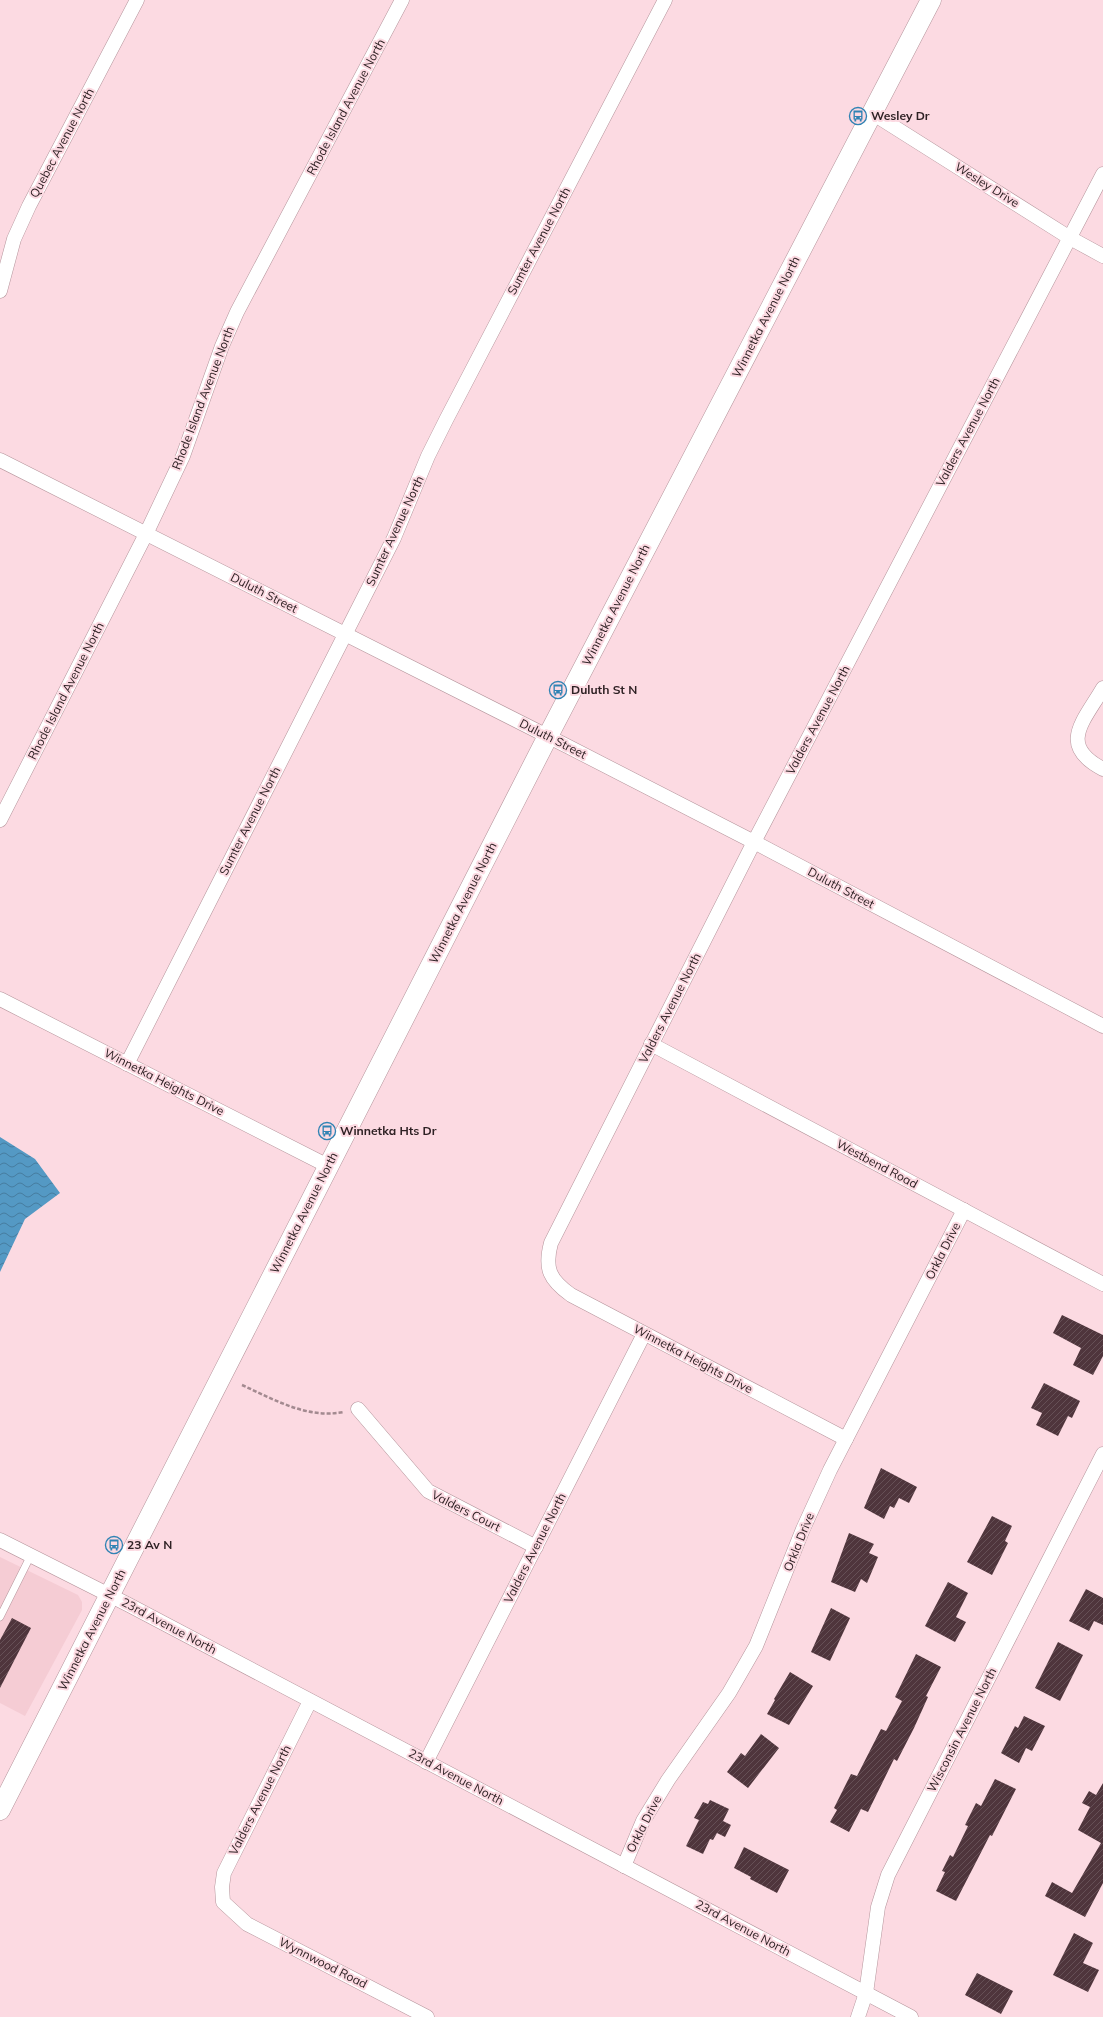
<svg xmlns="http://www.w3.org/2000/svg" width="1103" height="2017" font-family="Mulish,sans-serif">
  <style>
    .built { fill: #f5ccd4 }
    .water { fill: url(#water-waves) }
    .building { fill: url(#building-hatch) }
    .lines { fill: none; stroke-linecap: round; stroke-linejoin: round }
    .lane-casing { stroke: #b4949b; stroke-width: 8 }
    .street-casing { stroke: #b4949b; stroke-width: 15 }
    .secondary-casing { stroke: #b4949b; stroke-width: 21 }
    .path { stroke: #a38a90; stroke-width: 2.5; stroke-dasharray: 4 2; stroke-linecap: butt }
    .lane { stroke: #fff; stroke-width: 7 }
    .street { stroke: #fff; stroke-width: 14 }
    .secondary { stroke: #fff; stroke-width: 20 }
    .labels { text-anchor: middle; stroke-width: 4; stroke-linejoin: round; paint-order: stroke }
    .street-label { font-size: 12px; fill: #2e2124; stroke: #fcdae2 }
    .poi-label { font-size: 12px; font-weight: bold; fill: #2e2124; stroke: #fcdae2; text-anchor: start }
  </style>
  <defs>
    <pattern id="water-waves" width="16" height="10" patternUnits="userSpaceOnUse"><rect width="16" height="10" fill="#5499c4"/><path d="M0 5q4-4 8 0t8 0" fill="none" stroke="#467c9f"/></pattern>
    <pattern id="building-hatch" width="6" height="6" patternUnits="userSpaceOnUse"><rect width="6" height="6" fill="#4f353c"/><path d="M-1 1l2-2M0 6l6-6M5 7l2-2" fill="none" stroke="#665056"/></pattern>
  </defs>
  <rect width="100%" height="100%" fill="#fcdae2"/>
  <polygon class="built" points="0,1557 78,1595 82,1602 82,1610 25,1716 0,1703"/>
  <polygon class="water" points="0,1137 35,1159 60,1193 25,1219 0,1272"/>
  <g class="building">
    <polygon points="1062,1315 1103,1335 1103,1356 1093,1375 1073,1365 1081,1348 1053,1333"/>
    <polygon points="1044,1383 1080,1401 1072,1418 1068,1416 1058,1436 1036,1425 1042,1413 1031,1408"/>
    <polygon points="881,1468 917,1487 909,1503 899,1498 894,1508 890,1506 884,1519 864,1508"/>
    <polygon points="992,1516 1012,1526 1005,1541 1008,1543 992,1575 967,1562"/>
    <polygon points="849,1533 874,1544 869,1553 878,1557 867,1583 861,1579 855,1592 831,1582"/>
    <polygon points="948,1582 968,1593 956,1617 966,1622 955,1642 925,1626"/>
    <polygon points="1086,1589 1103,1598 1103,1625 1094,1621 1089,1631 1069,1621"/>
    <polygon points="831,1608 850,1618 830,1661 811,1652"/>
    <polygon points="12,1618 31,1628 0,1688 0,1640"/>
    <polygon points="1058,1642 1083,1655 1060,1701 1035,1688"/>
    <polygon points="916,1654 941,1667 926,1696 928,1697 914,1728 897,1761 894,1759 868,1812 861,1809 849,1832 830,1822 837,1810 834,1808 851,1774 857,1776 881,1729 886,1731 902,1701 895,1697"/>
    <polygon points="790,1672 813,1686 789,1725 767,1714 775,1700 774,1699"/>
    <polygon points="1024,1716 1045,1726 1032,1751 1026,1748 1019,1763 1001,1753 1015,1726 1018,1728"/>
    <polygon points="761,1734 779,1748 748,1788 727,1772 741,1753 745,1756"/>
    <polygon points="995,1779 1016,1789 992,1836 990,1835 956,1901 936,1891 945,1872 942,1871 950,1855 953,1857 968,1826 965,1825 976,1803 981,1806"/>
    <polygon points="1103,1783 1103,1883 1085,1917 1045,1896 1052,1882 1072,1893 1101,1843 1078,1830 1090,1807 1082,1803 1089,1791 1096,1795"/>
    <polygon points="710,1800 729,1809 723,1821 731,1825 725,1837 717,1833 713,1840 710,1839 703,1854 686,1846 699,1820 694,1818 703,1802 708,1804"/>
    <polygon points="744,1847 789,1870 777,1893 750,1879 751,1877 734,1868"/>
    <polygon points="1074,1933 1093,1943 1083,1963 1099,1970 1088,1992 1053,1975"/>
    <polygon points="977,1973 1013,1991 1001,2014 965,1995"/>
  </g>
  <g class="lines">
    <g class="lane-casing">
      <polyline id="lane" points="0,1617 31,1555"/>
    </g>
    <g class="street-casing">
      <g id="street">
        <polyline points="872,113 1070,238 1103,256"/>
        <polyline points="0,291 14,239 29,206 137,0"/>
        <polyline points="0,460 567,746 754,842 1103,1026"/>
        <path d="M1103,688C1084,721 1057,745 1103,769"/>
        <polyline points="0,820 146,534 183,456 222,346 237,312 402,0"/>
        <polyline points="0,999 328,1166"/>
        <polyline points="651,1044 1103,1284"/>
        <polyline points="127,1064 394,538 428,456 446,420 665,0"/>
        <polyline points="358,1409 428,1491 536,1547"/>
        <path d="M846,1439L571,1295C550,1280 544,1269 551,1243L754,842L1103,174"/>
        <polyline points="0,1540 129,1605 911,2017"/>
        <polyline points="310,1701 224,1873 222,1887 223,1902 247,1924 427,2017"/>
        <polyline points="426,1762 644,1334"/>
        <polyline points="624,1866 643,1821 668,1780 729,1693 756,1646 803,1529 830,1470 964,1210"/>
        <polyline points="858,2017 866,1993 878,1907 888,1875 1103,1454"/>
      </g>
    </g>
    <g class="secondary-casing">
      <polyline id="secondary" points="0,1810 548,736 931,0"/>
    </g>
    <path class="path" d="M242,1385C275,1400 307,1419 344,1412"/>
    <use href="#lane" class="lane"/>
    <use href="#street" class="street"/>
    <use href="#secondary" class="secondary"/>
  </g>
  <defs>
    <g id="bus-ring" transform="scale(0.9)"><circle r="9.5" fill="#fcdae2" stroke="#3083b4" stroke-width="1.5"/><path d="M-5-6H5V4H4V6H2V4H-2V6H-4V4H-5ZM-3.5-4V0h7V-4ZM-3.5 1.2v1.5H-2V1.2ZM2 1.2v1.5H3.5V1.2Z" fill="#3083b4"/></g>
  </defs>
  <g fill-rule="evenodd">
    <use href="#bus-ring" x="858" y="116"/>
    <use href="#bus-ring" x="558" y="690"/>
    <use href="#bus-ring" x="327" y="1131"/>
    <use href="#bus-ring" x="114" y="1545"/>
  </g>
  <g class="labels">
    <g class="street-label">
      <text transform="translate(346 107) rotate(-62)" y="4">Rhode Island Avenue North</text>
      <text transform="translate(62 143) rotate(-62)" y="4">Quebec Avenue North</text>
      <text transform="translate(987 185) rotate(32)" y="4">Wesley Drive</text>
      <text transform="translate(539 241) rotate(-62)" y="4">Sumter Avenue North</text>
      <text transform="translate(766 317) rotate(-63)" y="4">Winnetka Avenue North</text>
      <text transform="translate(203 398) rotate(-69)" y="4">Rhode Island Avenue North</text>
      <text transform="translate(968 432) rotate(-62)" y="4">Valders Avenue North</text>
      <text transform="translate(395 531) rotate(-65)" y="4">Sumter Avenue North</text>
      <text transform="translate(264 593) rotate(27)" y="4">Duluth Street</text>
      <text transform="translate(616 605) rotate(-63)" y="4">Winnetka Avenue North</text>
      <text transform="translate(66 691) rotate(-63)" y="4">Rhode Island Avenue North</text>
      <text transform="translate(818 720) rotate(-62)" y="4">Valders Avenue North</text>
      <text transform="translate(553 739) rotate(27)" y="4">Duluth Street</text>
      <text transform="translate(250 821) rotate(-63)" y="4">Sumter Avenue North</text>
      <text transform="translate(841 888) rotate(28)" y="4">Duluth Street</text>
      <text transform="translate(463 903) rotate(-63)" y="4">Winnetka Avenue North</text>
      <text transform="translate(670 1008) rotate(-63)" y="4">Valders Avenue North</text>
      <text transform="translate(164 1082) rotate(27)" y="4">Winnetka Heights Drive</text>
      <text transform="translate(877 1164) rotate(28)" y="4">Westbend Road</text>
      <text transform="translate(304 1213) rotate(-63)" y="4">Winnetka Avenue North</text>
      <text transform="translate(943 1251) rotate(-63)" y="4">Orkla Drive</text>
      <text transform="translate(693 1359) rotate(28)" y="4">Winnetka Heights Drive</text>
      <text transform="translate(466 1511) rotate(27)" y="4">Valders Court</text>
      <text transform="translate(799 1542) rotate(-68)" y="4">Orkla Drive</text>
      <text transform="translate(535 1548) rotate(-63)" y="4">Valders Avenue North</text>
      <text transform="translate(169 1626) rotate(28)" y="4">23rd Avenue North</text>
      <text transform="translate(92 1630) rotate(-63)" y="4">Winnetka Avenue North</text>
      <text transform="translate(962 1730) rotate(-63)" y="4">Wisconsin Avenue North</text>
      <text transform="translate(456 1777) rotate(28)" y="4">23rd Avenue North</text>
      <text transform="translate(260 1800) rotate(-63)" y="4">Valders Avenue North</text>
      <text transform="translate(644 1824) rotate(-63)" y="4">Orkla Drive</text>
      <text transform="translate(743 1928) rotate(28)" y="4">23rd Avenue North</text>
      <text transform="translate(323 1963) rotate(27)" y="4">Wynnwood Road</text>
    </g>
    <g class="poi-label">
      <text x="871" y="120">Wesley Dr</text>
      <text x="571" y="694">Duluth St N</text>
      <text x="340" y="1135">Winnetka Hts Dr</text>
      <text x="127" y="1549">23 Av N</text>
    </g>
  </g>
</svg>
